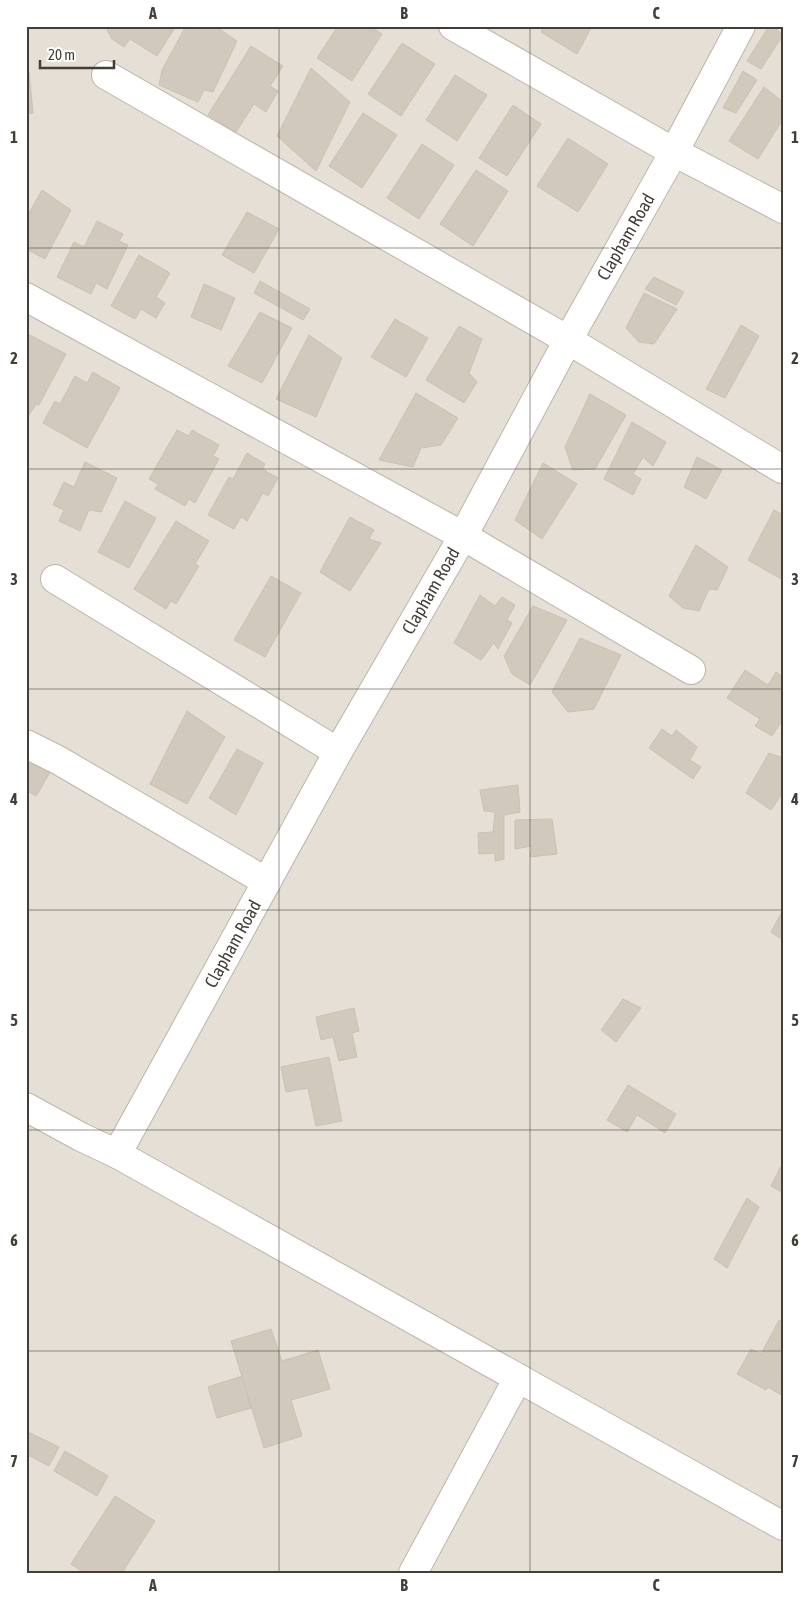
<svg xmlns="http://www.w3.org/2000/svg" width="809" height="1599" font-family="'Asap Condensed',sans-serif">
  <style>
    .residential { fill: #e5dfd5 }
    .building { fill: #d2c9bd; stroke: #cbc1b2 }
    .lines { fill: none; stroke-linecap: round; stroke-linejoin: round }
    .minor-casing { stroke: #bcb5aa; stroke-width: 30 }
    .minor { stroke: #fff; stroke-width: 28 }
    .grid { fill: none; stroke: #433e37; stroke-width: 1; stroke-opacity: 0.55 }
    .labels { text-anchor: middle; stroke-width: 4.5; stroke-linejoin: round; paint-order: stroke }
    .street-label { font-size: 18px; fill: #433e37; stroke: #fff }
    .neatline { fill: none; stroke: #433e37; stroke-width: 2 }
    .grid-label { font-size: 16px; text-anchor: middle; font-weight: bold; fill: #433e37 }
  </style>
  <rect width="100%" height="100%" fill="#f1eee7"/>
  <rect class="residential" x="26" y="26" width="757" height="1547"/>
  <g class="building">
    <polygon points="105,26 170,26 174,29 157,56 130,39 124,47 112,39"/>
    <polygon points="186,26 215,26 237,41 213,92 204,90 198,102 159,85 162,70"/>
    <polygon points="338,26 370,26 382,34 352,81 317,58"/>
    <polygon points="544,26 592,26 577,54 541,32"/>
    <polygon points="769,26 773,26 783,35 761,69 747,61"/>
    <polygon points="402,43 435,64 401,116 368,94"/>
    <polygon points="251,46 283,66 270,86 278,91 266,112 254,104 236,132 208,115"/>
    <polygon points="311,68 350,102 316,171 277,136"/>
    <polygon points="743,71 757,80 736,113 723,108"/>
    <polygon points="29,72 33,113 26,114 26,73"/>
    <polygon points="455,75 487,95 457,141 426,120"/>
    <polygon points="764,87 783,102 783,119 758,159 729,141"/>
    <polygon points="513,105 541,124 507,176 479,158"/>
    <polygon points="363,113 397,135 362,188 329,166"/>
    <polygon points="568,138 608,164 578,212 537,186"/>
    <polygon points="422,144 454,165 419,219 387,198"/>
    <polygon points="476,170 508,191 473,246 440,224"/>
    <polygon points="42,190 71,210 45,259 26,249 26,211 29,213"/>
    <polygon points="247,212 279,229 254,273 222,255"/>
    <polygon points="97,221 123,234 119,241 128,245 107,289 96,283 91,294 57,277 74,242 84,247"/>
    <polygon points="139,255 170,273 156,297 165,303 156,318 141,309 135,319 111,306"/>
    <polygon points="654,277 684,292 676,305 645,289"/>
    <polygon points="260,281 310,309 303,320 254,293"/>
    <polygon points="204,284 235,298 221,330 191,317"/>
    <polygon points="644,293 677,309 654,344 639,342 626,328"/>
    <polygon points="260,312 292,328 262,383 228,366"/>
    <polygon points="395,319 428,338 406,377 371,357"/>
    <polygon points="741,325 759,336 725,398 706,389"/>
    <polygon points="459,326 482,339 469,373 477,382 464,403 426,380"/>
    <polygon points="26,333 66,354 39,405 36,404 29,415 26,413"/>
    <polygon points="309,335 342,358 316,417 276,399"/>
    <polygon points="93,372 120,388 87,448 43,423 55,401 60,404 75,376 87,383"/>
    <polygon points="416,393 458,418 441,445 421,448 413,467 379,460"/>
    <polygon points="590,394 626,415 595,469 573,470 565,447"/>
    <polygon points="632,422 666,442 653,466 643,457 633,474 641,479 633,495 604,479"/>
    <polygon points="177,430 189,436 192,430 219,445 213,456 219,459 195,503 189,499 185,506 155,489 158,484 149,479"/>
    <polygon points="247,453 265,464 262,469 278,478 268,496 263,493 247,521 241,517 234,529 208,515 229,477 233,479"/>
    <polygon points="697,457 722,470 706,499 684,487"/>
    <polygon points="85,462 117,478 101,512 89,510 80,531 59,521 64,510 53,505 64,482 74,487"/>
    <polygon points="543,463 577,484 542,539 515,520"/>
    <polygon points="125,501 156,518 129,568 98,552"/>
    <polygon points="774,510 783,515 783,580 748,560"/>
    <polygon points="350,517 374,530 369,539 381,543 350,591 320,572"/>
    <polygon points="176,521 209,541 195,564 199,566 176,604 171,601 166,609 134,589"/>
    <polygon points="696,545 728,567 717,590 709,589 699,611 683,608 669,596"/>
    <polygon points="271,576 301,593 265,657 234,640"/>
    <polygon points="480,595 495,606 502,597 515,605 507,620 512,623 498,649 494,643 481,660 454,643"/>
    <polygon points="533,606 567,620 530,685 512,674 504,656"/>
    <polygon points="580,638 621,655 594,709 568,712 552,692"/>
    <polygon points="745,670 768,685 776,672 783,677 783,719 772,736 755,726 760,719 727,698"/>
    <polygon points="187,711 225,737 187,804 150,784"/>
    <polygon points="662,729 672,736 676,730 697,747 690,760 701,767 693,779 649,748"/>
    <polygon points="237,749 263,763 236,815 209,798"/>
    <polygon points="769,753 783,758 783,792 771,810 746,793"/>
    <polygon points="26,757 51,771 36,796 26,790"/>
    <polygon points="518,785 520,812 504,815 504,859 495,861 495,853 479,854 478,833 493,832 495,812 484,811 480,790"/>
    <polygon points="552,819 557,854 530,857 532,846 515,849 515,820"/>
    <polygon points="783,910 783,940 771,932"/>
    <polygon points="623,999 641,1008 616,1042 601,1030"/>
    <polygon points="354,1008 359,1031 352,1033 357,1057 339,1061 333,1037 321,1040 316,1017"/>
    <polygon points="329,1057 342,1121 316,1126 308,1088 286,1092 281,1067"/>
    <polygon points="628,1085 676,1114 665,1133 637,1115 627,1132 607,1120"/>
    <polygon points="781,1166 783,1167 783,1193 771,1186"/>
    <polygon points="747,1198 759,1207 727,1268 714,1259"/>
    <polygon points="779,1320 783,1322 783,1396 768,1387 766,1390 737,1374 751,1349 761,1354"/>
    <polygon points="271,1329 282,1361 318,1350 330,1389 291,1400 302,1436 264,1448 231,1341"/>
    <polygon points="242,1376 251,1408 217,1418 208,1387"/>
    <polygon points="26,1431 59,1447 49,1466 26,1454"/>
    <polygon points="65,1451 108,1476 97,1496 54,1471"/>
    <polygon points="115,1496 155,1521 122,1573 84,1573 71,1564"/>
  </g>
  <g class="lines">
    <g class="minor-casing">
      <g id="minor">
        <polyline points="453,26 674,152 783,209"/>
        <polyline points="106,75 568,340 782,469"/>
        <polyline points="26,297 463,536 691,670"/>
        <polyline points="55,579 338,752"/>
        <polyline points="26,744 58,760 267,882"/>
        <polyline points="26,1107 81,1137 117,1154 783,1526"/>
        <polyline points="117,1154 338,752 463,536 568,340 674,152 741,26"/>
        <polyline points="413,1573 518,1378"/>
      </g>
    </g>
    <use href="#minor" class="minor"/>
  </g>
  <path class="grid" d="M279,26V1573M530,26V1573M26,248H783M26,469H783M26,689H783M26,910H783M26,1130H783M26,1351H783"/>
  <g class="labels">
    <g class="street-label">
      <text transform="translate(626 237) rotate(-60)" y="6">Clapham Road</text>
      <text transform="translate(431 591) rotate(-60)" y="6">Clapham Road</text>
      <text transform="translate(233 944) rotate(-61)" y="6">Clapham Road</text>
    </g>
  </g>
  <rect width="809" height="1599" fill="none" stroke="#ffffff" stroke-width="55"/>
  <path d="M40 60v8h74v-8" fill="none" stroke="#433e37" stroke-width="2.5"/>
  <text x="48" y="60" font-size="15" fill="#433e37" stroke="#ffffff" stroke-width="4" paint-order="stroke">20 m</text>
  <rect x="28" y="28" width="754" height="1544" class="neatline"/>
  <g class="grid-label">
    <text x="153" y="19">A</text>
    <text x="404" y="19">B</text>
    <text x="656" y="19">C</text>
    <text x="14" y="143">1</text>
    <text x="795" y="143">1</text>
    <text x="14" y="364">2</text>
    <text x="795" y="364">2</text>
    <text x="14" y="585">3</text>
    <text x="795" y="585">3</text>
    <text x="14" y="805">4</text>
    <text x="795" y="805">4</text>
    <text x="14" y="1026">5</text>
    <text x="795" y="1026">5</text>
    <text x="14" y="1246">6</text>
    <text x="795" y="1246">6</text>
    <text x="14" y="1467">7</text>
    <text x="795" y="1467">7</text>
    <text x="153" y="1591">A</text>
    <text x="404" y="1591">B</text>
    <text x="656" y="1591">C</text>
  </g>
</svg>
